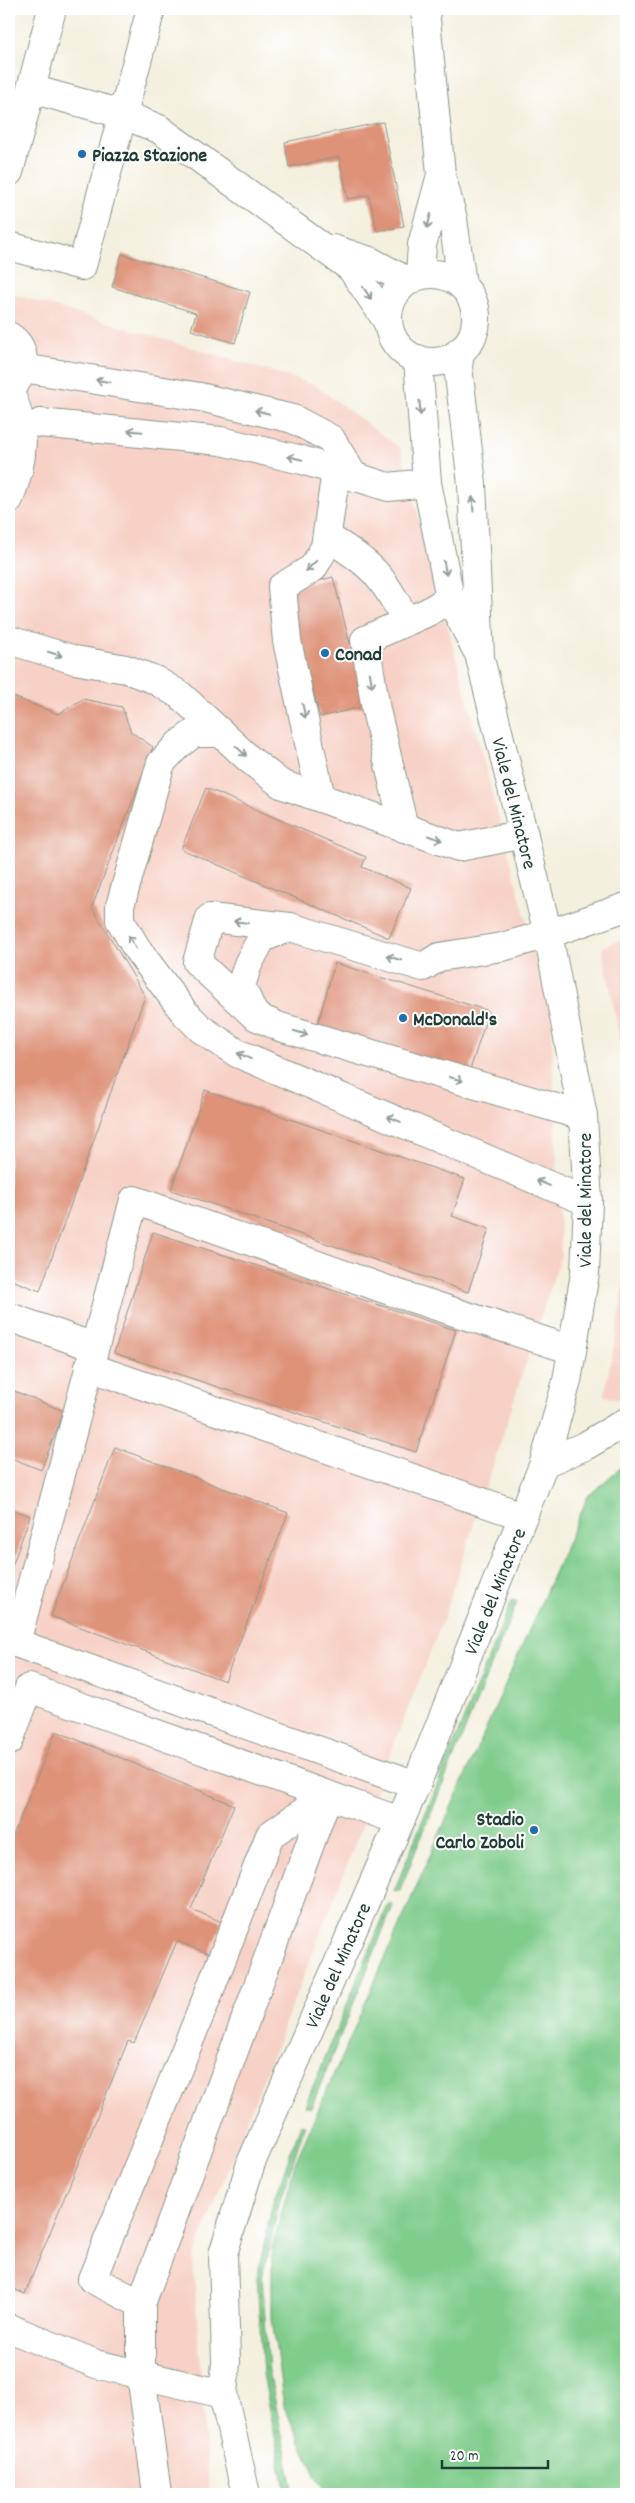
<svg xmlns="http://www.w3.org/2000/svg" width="635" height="2503" font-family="Dekko,sans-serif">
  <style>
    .built { fill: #f7d1c6 }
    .grass { fill: url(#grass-tufts); stroke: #4f8460 }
    .pitch { fill: #7fcc8b; stroke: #4f8460 }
    .building { fill: #de9278 }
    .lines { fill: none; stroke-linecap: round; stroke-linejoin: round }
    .minor-casing { stroke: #8a968a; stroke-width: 30 }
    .major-casing { stroke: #8a968a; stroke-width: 30 }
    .minor { stroke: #fff; stroke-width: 28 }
    .major { stroke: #fff; stroke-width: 28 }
    .oneway { stroke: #8f9e9a }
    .poi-dot { fill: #1f6fb2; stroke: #fff; stroke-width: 2 }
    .labels { text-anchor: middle; stroke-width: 4; stroke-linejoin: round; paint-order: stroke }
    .poi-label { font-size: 20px; font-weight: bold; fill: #1f3d34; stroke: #fff; text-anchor: start }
    .street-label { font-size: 20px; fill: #1f3d34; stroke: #fff }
  </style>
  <defs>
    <pattern id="grass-tufts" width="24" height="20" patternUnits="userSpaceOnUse" patternTransform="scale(1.25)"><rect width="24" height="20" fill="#7fcc8b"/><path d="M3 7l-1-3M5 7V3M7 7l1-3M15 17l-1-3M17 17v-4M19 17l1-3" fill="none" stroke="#67a772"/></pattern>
  </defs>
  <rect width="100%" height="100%" fill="#fff"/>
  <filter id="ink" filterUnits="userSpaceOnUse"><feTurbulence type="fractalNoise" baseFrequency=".02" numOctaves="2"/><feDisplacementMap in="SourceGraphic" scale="10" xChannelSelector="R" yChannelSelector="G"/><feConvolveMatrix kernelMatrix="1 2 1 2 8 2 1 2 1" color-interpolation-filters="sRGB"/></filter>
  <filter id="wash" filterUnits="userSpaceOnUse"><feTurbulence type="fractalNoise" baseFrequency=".0096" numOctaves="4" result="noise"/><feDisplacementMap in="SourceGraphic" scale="20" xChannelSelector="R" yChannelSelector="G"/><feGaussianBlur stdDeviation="1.12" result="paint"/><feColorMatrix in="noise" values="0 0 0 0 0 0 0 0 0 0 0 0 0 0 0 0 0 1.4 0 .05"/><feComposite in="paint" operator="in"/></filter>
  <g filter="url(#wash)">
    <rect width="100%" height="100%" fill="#f4f0df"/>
    <g class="built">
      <polygon points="9,293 313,384 400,448 551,1013 561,1255 444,1617 193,2259 209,2494 9,2494"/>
      <polygon points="626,938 626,1070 602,947"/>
      <polygon points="626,1261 626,1399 624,1400 604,1396 621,1309"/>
    </g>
    <g class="grass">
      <polygon points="512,1600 517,1602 399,1892 394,1891"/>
      <polygon points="389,1903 393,1906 311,2108 305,2106"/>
      <polygon points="301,2124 305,2125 279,2203 262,2278 269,2372 294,2494 286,2494 263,2374 257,2278 273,2202"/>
    </g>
    <polygon class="pitch" points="626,1463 626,2494 329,2494 316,2477 284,2407 272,2319 272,2248 295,2163 588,1496"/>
    <g id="blocks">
      <g class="building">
        <polygon points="383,122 404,226 377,231 369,195 348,199 339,157 289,167 285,142"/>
        <polygon points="122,254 250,292 235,343 191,330 196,313 112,287"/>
        <polygon points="333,577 366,706 320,717 287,589"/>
        <polygon points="9,695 58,714 83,699 122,707 131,732 153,747 92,907 145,996 40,1291 9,1279"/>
        <polygon points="206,788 366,857 362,867 411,888 389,938 181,849"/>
        <polygon points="335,963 489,1011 469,1073 317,1026"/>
        <polygon points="205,1090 465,1179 452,1216 489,1229 468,1292 171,1190"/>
        <polygon points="153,1232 456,1330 416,1452 114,1353"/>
        <polygon points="9,1389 64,1411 41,1470 9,1457"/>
        <polygon points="115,1447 288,1513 225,1681 51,1616"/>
        <polygon points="9,1508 30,1516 9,1575"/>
        <polygon points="56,1731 234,1805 191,1909 222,1922 209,1954 177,1941 134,2043 128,2041 25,2294 9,2287 9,1845"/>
      </g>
    </g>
  </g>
  <g filter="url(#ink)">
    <use href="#blocks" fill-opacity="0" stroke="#8a968a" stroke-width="1"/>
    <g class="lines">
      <g class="minor-casing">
        <g id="minor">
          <polyline points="31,89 122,114 159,129 351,268 388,322"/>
          <polyline points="9,172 52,9"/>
          <polyline points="9,246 82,266 151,9"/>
          <polyline points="333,249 370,261 407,281"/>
          <path d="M9,336C26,347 26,367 16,382"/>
          <polyline points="23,368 200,397 293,419 331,439 354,477"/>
          <path d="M9,391C28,428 24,461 9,499"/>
          <polyline points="40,423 221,441 302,460 388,487 427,483"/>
          <path d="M327,537C371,563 383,576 406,621"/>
          <polyline points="9,640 75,660 126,669 155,680 180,695 249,759 281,784 459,847 524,834"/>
          <polyline points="221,733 194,733 178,745 161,763 120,906 120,920 137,949 184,1012 201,1029 237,1053 588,1202"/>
          <polyline points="321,798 287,641 282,587 313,568 325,547 336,471"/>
          <polyline points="404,828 376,710 365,640 428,612 450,598"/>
          <polyline points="253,1012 241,986 248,964 262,938 290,927"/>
          <polyline points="583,1116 280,1027 255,1016 197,962 210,918 290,927 423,967 439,957 502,947 548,934 626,907"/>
          <polyline points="9,1317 94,1347"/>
          <polyline points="89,1367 523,1516"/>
          <polyline points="544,1463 585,1446 626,1422"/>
          <polyline points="9,1741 29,1688 400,1821"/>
          <polyline points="416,1785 16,1643 134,1200 396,1293 572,1350"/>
          <polygon points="328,1795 141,2304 92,2279 206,2000 270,1835"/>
          <polyline points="141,2304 141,2374 157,2494"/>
          <polyline points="9,2328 96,2364 223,2394"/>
        </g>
      </g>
      <g class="major-casing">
        <g id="major">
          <polyline points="425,9 441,174 453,219 462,284"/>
          <circle cx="432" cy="318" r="44"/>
          <polyline points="420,275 422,245 441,175"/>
          <polyline points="418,359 427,483 450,598 476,649"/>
          <polyline points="246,2494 223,2394 226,2363 223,2254 251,2163 416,1785 544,1463 567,1381 585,1273 588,1202 583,1116 548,934 480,658 472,484 458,367 460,351"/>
        </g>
      </g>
      <use href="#minor" class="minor"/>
      <use href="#major" class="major"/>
    </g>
    <defs><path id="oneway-shaft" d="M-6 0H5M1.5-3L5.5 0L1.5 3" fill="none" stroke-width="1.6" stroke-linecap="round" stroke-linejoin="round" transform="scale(1.25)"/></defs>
    <g class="oneway">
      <use href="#oneway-shaft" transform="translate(429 221) rotate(105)"/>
      <use href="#oneway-shaft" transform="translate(367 293) rotate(56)"/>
      <use href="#oneway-shaft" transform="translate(103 381) rotate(-171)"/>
      <use href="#oneway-shaft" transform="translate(420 408) rotate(86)"/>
      <use href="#oneway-shaft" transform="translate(262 412) rotate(-167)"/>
      <use href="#oneway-shaft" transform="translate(135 431) rotate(-175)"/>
      <use href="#oneway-shaft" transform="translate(295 458) rotate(-166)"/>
      <use href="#oneway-shaft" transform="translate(473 504) rotate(-93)"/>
      <use href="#oneway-shaft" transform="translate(311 566) rotate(135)"/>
      <use href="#oneway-shaft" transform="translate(445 568) rotate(79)"/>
      <use href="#oneway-shaft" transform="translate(55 654) rotate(17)"/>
      <use href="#oneway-shaft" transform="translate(371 680) rotate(81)"/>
      <use href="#oneway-shaft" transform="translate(304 711) rotate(77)"/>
      <use href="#oneway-shaft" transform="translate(241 751) rotate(43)"/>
      <use href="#oneway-shaft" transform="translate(435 838) rotate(19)"/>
      <use href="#oneway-shaft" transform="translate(241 922) rotate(-173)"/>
      <use href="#oneway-shaft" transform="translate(132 942) rotate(-120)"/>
      <use href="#oneway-shaft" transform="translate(394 958) rotate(-163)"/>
      <use href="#oneway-shaft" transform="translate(301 1033) rotate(17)"/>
      <use href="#oneway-shaft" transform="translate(244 1056) rotate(-156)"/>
      <use href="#oneway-shaft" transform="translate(456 1079) rotate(17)"/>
      <use href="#oneway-shaft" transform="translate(394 1119) rotate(-157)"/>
      <use href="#oneway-shaft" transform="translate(543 1183) rotate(-157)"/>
    </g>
  </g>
  <g class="poi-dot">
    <circle cx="82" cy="154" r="5"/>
    <circle cx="325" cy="653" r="5"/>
    <circle cx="403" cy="1018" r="5"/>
    <circle cx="534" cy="1830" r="5"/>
  </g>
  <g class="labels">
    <g class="poi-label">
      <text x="92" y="161">Piazza Stazione</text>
      <text x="335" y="660">Conad</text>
      <text x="413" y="1025">McDonald's</text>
      <text x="524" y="1825" text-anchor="end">Stadio<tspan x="524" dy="23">Carlo Zoboli</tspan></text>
    </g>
    <g class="street-label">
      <text transform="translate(515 803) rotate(76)" y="7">Viale del Minatore</text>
      <text transform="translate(584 1200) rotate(-90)" y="7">Viale del Minatore</text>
      <text transform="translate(494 1591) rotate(-68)" y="7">Viale del Minatore</text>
      <text transform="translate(337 1965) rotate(-66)" y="7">Viale del Minatore</text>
    </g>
  </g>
  <rect width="635" height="2503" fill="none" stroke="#fff" stroke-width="30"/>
  <path d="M442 2460v8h106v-8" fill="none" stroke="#1f3d34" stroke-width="2.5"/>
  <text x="450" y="2460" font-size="15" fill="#1f3d34" stroke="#ffffff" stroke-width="4" paint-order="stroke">20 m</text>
</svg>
